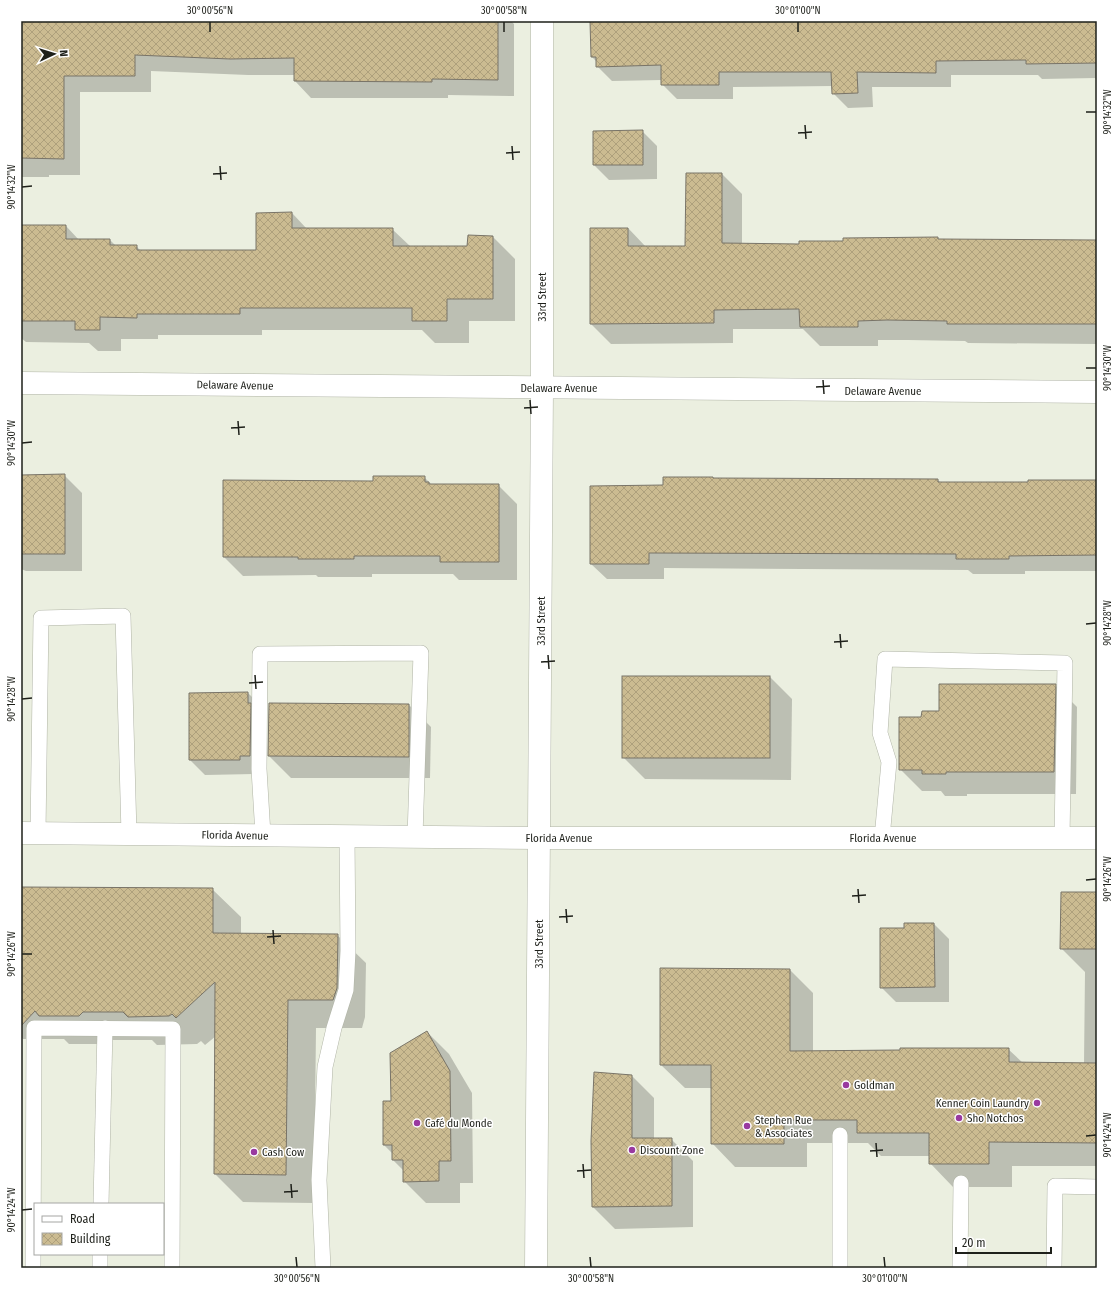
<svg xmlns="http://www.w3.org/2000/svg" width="1118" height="1289" font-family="'Fira Sans Condensed',sans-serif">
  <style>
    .shadow { fill: #0003 }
    .building { fill: url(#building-cross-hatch); stroke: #797468 }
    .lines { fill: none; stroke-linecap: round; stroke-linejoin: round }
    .lane-casing { stroke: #b0b4a6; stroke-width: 16 }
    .street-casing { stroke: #b0b4a6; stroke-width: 23 }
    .lane { stroke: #fff; stroke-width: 15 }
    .street { stroke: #fff; stroke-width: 22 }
    .ticks { fill: none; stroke: #1e201a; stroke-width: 1.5 }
    .poi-dot { fill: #9939a0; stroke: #fff; stroke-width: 1.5 }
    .labels { text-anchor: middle; stroke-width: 3; stroke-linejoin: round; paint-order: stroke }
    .street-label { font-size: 11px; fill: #1e201a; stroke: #fff }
    .poi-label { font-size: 11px; fill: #1e201a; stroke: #fff; text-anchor: start }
    .neatline { fill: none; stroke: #1e201a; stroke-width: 1.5 }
    .ticks-label { font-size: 10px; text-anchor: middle; fill: #1e201a }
  </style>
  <defs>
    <pattern id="building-cross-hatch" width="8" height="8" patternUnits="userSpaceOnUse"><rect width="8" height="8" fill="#cbbb91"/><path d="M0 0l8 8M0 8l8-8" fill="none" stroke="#aea07c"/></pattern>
  </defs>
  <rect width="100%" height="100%" fill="#ebefe0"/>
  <g class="shadow">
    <polygon points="21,21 511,21 514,24 514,96 448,95 448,98 311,98 295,81 295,75 248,75 151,71 151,92 80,92 80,175 49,175 49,177 21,177"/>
    <polygon points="591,21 1097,21 1097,80 1095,78 1042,79 1038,75 951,75 951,87 872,87 873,107 848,108 833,93 833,86 733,87 733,99 677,99 662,84 662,80 612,81 597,66 597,62 592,57"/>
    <polygon points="642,131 657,146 657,179 609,180 594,165"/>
    <polygon points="722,174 742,194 742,244 800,245 938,238 940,240 1097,240 1097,344 968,343 965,341 908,340 878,340 878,346 820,346 803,329 733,329 733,343 611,344 591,324 628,228 646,247 686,247"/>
    <polygon points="292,213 307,229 392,229 411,247 468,247 493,237 515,259 515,321 469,321 469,343 435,343 422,330 262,330 262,335 158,335 158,339 121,339 121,351 98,351 89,343 26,342 21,338 21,226 66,226 79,240 110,240 116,246 136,246 141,251 257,251"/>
    <polygon points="64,475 82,493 82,571 26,571 21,569 21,476"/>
    <polygon points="424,477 432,485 498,485 517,504 517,580 459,580 453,574 372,574 372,577 318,577 316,575 243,576 224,557 224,481 374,482"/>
    <polygon points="714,479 938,480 941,483 1097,481 1097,571 1025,571 1025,574 973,574 968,570 664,568 664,579 607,579 591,564 664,486"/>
    <polygon points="770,677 792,699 791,780 645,779 623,757"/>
    <polygon points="1055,685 1077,707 1076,794 967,794 967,796 945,796 941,791 922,791 900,769 922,718 940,712"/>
    <polygon points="248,693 263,708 254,774 205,775 190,760"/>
    <polygon points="270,704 409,705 431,727 430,778 291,778 269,756"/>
    <polygon points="21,888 212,889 241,917 241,934 337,935 366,963 365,1017 362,1028 316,1028 314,1203 243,1202 215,1174 216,1036 205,1045 201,1041 197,1044 157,1045 152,1040 111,1040 107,1044 69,1044 64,1039 23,1039 21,1037"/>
    <polygon points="1097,893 1097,1166 1012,1166 1012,1187 953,1187 930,1163 930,1156 881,1156 868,1143 807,1143 807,1167 735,1167 712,1143 712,1088 685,1088 661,1065 790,970 813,993 813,1052 1008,1049 1023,1063 1084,1064 1085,972 1061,948"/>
    <polygon points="934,924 949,939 949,1002 896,1002 881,987 905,929"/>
    <polygon points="427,1032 449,1054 472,1093 473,1183 460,1183 460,1203 426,1203 404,1181 404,1171 393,1160 393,1154 384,1145 392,1102"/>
    <polygon points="632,1076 654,1098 654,1139 671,1139 693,1161 693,1227 615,1229 593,1207"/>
  </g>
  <g class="building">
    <polygon points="21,21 498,21 498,80 432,79 432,82 294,81 294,58 230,59 135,55 135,76 64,76 64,159 21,158"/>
    <polygon points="590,21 1097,21 1097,63 1026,64 1026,60 936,61 936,73 857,72 858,93 832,94 831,72 719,72 719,85 661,85 661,65 596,67 596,57 591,57"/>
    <polygon points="643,130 643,165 593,165 593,131"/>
    <polygon points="686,173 722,173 722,243 799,244 799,241 843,241 843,238 938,237 938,239 1097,240 1097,324 947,324 947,321 887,320 858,321 858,327 800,327 799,309 714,310 714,323 590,324 590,228 628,228 628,246 685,246"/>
    <polygon points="292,212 292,228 393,228 393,246 467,246 468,235 493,236 493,299 447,299 447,321 412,321 412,308 240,308 240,314 137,314 137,318 100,317 100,330 75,330 75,321 21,321 21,225 66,225 66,239 110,239 110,245 137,245 137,250 256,250 256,213"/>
    <polygon points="65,474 65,554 21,554 21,475"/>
    <polygon points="373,476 425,476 425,482 429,482 429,484 499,484 499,562 440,562 440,556 354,556 354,559 298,559 298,557 223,557 223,480 373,481"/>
    <polygon points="663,477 713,477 713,478 938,479 938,482 1028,482 1028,480 1097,480 1097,555 1009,556 1009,559 956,559 956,554 649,553 649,564 590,564 590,486 663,485"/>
    <rect x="622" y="676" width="148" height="82"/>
    <polygon points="939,684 1056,684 1054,772 946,772 946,774 922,774 922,770 899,770 899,717 921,717 922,711 939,711"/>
    <polygon points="248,692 248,703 251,703 250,756 240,756 240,760 189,760 189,693"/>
    <polygon points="269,703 409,704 409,757 268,756"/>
    <polygon points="21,887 213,888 213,933 338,934 337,988 333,1000 288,1000 286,1175 214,1174 215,982 176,1018 172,1014 169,1016 128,1017 123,1012 83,1012 79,1016 39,1016 35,1011 21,1026"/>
    <polygon points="1061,892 1097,892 1097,949 1060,949"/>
    <polygon points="904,923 934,923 935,987 880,988 880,928 904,928"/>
    <polygon points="660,968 790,969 790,1051 900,1050 900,1048 1009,1048 1009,1062 1097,1063 1097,1143 989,1142 989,1164 929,1164 929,1133 857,1133 857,1120 784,1120 784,1144 711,1144 711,1065 660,1065"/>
    <polygon points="427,1031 450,1071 451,1161 439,1161 439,1181 403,1182 403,1160 392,1160 392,1145 383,1145 383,1101 391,1101 390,1053"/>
    <polygon points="594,1072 632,1075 632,1138 672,1138 672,1206 592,1207 591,1141"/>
  </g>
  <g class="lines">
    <g class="lane-casing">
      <g id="lane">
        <polyline points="38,833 41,618 123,616 129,834"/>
        <polyline points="263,835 259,769 260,654 421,653 415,837"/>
        <polyline points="882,838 889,762 880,733 885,659 1065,663 1062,838"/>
        <polyline points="101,1204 105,1028"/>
        <polyline points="33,1268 34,1028 173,1029 172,1268"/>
        <polyline points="100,1268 100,1254"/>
        <polyline points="323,1268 319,1180 325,1067 334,1028 346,990 348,951 347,836"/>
        <polyline points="840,1268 840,1135"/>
        <polyline points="960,1268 961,1183"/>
        <polyline points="1054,1268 1055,1186 1097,1187"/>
      </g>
    </g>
    <g class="street-casing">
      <g id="street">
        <polyline points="21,383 1097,392"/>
        <polyline points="21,833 539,838 1097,838"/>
        <polyline points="536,1268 542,388 542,21"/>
      </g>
    </g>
    <use href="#lane" class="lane"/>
    <use href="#street" class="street"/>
  </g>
  <path class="ticks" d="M210,22V32M504,22V32M798,22V32M1086,112H1096M805,125L806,139M798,133L812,132M512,146L513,160M506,153L520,152M220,166L221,180M213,174L227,173M22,187L32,186M1086,368H1096M823,380L824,394M816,387L830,386M530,400L531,414M524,408L538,407M238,421L239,435M231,428L245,427M22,443L32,442M1086,624L1096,623M840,634L841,648M834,642L848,641M548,655L549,669M541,662L555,661M255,675L256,689M249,683L263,682M22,699L32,698M1086,880L1096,879M858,889L859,903M852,896L866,895M566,909L567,923M559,917L573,916M273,930L274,944M267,937L281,936M22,954H32M1086,1136L1096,1135M876,1143L877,1157M870,1151L883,1150M583,1164L584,1178M577,1171L591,1170M291,1184L292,1198M284,1192L298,1191M22,1210L32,1209M296,1257L297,1267M590,1257L591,1267M884,1257L885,1267"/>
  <g class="poi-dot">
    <circle cx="846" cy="1085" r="4"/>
    <circle cx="1037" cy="1103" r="4"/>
    <circle cx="959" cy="1118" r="4"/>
    <circle cx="417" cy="1123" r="4"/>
    <circle cx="747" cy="1126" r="4"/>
    <circle cx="632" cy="1150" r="4"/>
    <circle cx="254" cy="1152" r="4"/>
  </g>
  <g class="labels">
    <g class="street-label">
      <text transform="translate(542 297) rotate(-90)" y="4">33rd Street</text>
      <text transform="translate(235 385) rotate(1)" y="4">Delaware Avenue</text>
      <text x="559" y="392">Delaware Avenue</text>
      <text x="883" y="395">Delaware Avenue</text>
      <text transform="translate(541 621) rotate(-90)" y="4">33rd Street</text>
      <text transform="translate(235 835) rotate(1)" y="4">Florida Avenue</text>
      <text x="559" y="842">Florida Avenue</text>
      <text x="883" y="842">Florida Avenue</text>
      <text transform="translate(539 944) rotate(-90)" y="4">33rd Street</text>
    </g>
    <g class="poi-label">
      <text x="854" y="1089">Goldman</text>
      <text x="1029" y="1107" text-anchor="end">Kenner Coin Laundry</text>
      <text x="967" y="1122">Sho Notchos</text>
      <text x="755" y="1124">Stephen Rue<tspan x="755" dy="13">&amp; Associates</tspan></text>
      <text x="425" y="1127">Café du Monde</text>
      <text x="640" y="1154">Discount Zone</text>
      <text x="262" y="1156">Cash Cow</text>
    </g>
  </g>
  <rect width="1118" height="1289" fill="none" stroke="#ffffff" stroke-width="44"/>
  <rect x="34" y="1203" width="130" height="52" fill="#ffffff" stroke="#a5a6a3"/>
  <rect x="42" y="1216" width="20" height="6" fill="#ffffff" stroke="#a5a6a3"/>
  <text x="70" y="1223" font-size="12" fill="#1e201a">Road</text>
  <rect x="42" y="1233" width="20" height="12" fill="url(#building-cross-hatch)" stroke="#a5a6a3"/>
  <text x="70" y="1243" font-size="12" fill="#1e201a">Building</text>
  <g transform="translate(54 54) rotate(86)" stroke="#ffffff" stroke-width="3" paint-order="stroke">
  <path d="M0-3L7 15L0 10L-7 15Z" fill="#1e201a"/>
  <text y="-6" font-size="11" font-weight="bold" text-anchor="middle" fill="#1e201a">N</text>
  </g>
  <path d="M956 1247v6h95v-6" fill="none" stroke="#1e201a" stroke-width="2"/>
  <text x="962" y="1247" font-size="12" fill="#1e201a" stroke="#ffffff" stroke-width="3" paint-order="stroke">20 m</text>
  <rect x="22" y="22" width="1074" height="1245" class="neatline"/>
  <g class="ticks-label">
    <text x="210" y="14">30°00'56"N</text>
    <text x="504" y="14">30°00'58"N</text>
    <text x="798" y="14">30°01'00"N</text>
    <text transform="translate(1107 112) rotate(-90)" y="4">90°14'32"W</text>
    <text transform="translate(11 187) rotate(-90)" y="4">90°14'32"W</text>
    <text transform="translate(1107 368) rotate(-90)" y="4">90°14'30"W</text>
    <text transform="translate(11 443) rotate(-90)" y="4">90°14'30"W</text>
    <text transform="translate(1107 623) rotate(-90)" y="4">90°14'28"W</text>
    <text transform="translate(11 699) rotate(-90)" y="4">90°14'28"W</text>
    <text transform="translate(1107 879) rotate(-90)" y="4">90°14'26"W</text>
    <text transform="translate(11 954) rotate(-90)" y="4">90°14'26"W</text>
    <text transform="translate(1107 1135) rotate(-90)" y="4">90°14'24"W</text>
    <text transform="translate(11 1210) rotate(-90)" y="4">90°14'24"W</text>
    <text x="297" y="1282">30°00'56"N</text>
    <text x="591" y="1282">30°00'58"N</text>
    <text x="885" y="1282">30°01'00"N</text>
  </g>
</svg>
